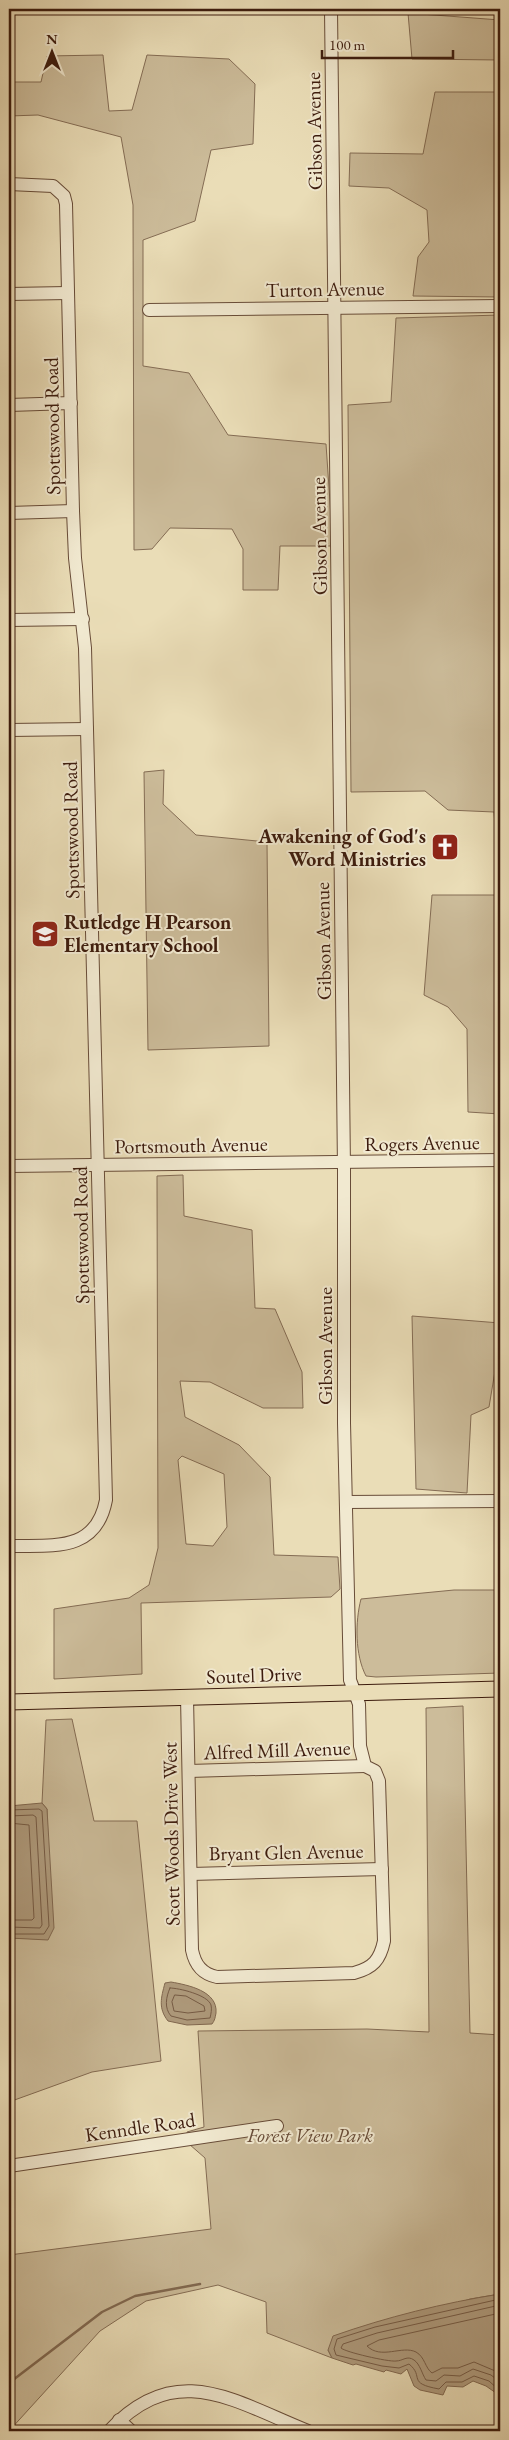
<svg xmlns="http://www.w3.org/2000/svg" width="509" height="2440" font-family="'EB Garamond',serif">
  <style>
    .green { fill: #ccbc9a; stroke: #846c54; fill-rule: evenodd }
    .water { fill: #af9b7d; stroke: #816850 }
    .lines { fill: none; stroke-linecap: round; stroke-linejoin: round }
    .shore { stroke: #765b45; stroke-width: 1 }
    .stream { stroke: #816850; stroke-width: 2.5 }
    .minor-casing { stroke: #684c38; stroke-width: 14 }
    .major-casing { stroke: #3c1b0d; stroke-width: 17 }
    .minor { stroke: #f1e9d0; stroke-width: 12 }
    .major { stroke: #eaddb7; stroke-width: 15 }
    .labels { text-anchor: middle; stroke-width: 4; stroke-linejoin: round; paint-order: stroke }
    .street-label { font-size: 20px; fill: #3c1b0d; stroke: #f1e9d0 }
    .poi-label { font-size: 20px; font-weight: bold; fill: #3c1b0d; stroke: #f1e9d0; text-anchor: end }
    .park-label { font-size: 20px; font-style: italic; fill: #674b37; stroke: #f1e9d0 }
  </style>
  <rect width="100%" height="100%" fill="#eaddb7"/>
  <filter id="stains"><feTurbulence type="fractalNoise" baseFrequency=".004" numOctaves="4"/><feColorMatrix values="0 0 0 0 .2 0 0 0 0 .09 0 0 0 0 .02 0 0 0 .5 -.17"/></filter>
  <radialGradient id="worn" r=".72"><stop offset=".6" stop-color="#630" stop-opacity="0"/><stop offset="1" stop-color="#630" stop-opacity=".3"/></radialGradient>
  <g class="green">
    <polygon points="408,13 500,20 500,60 412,59"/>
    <polygon points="103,55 109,111 132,110 147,55 229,59 255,84 253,144 211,150 195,221 143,240 143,366 189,373 228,435 326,444 333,546 280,546 278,590 243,590 243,549 232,529 170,528 152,549 134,550 133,205 121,137 38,115 9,116 9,82 41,82 47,56"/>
    <polygon points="435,92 500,92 500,297 413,296 418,257 429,242 427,210 389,188 349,186 350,153 423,154"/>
    <polygon points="500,315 500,891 494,812 448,810 425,791 351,792 348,405 391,402 396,318"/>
    <polygon points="164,770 163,804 196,835 267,842 269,1046 148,1050 144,772"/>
    <polygon points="432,895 500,895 500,1114 468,1112 467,1029 448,1007 424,995"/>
    <path d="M183,1175L184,1216L252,1230L255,1308L275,1309L302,1372L303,1408H263L210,1382L180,1381L185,1417L239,1445L270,1477L274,1555L338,1557L340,1589L331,1597L141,1603L142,1674L54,1679V1609L129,1598L149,1585L158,1548L157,1176ZM182,1456L224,1474L227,1527L213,1546L186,1544L178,1460Z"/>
    <polygon points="412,1316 500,1323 500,1341 489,1407 471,1415 467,1493 416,1489"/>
    <path d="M454,1590H500V1673L376,1677L366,1676C355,1655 355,1622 361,1599Z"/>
    <polygon points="463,1706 470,2033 500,2035 500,2294 470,2299 328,2350 332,2358 267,2333 266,2302 218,2285 146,2301 100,2331 9,2431 9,2255 211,2229 205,2158 189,2144 187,2132 204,2127 198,2031 367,2029 429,2032 426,1708"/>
    <polygon points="72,1719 94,1821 137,1821 161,2061 92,2072 9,2102 9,2044 14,2039 9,2007 9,1938 48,1939 47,1809 42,1803 46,1720"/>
  </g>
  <g class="water">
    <polygon points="42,1803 47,1809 54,1928 48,1940 9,1938 9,1806"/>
    <path d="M171,1982C188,1985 218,1991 216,2013C215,2018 215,2020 212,2024L187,2025L168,2021C158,2008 161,1998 165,1983Z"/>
    <path d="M500,2294V2411H496V2393L486,2386L473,2381L463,2387L447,2386L443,2395L420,2390L414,2386L407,2369L401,2374L386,2370L384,2372L356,2364L353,2365L332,2358L328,2350L333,2336C387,2317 443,2303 500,2294Z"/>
  </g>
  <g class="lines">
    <g class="shore">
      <polyline points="9,1810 39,1809 42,1811 49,1926 44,1934 9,1934"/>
      <polyline points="9,1816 33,1815 36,1817 42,1925 40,1928 9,1927"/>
      <polyline points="9,1823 29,1825 34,1918 32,1920 9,1920"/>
      <path d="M170,1988C179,1988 208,1995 211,2005C212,2009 211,2014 210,2018L187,2020L171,2016C164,2008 166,1997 170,1988Z"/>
      <polygon points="175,1995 186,1996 204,2006 205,2011 188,2013 174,2011 172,2002"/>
      <path d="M500,2299L375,2327L337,2339L334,2349L336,2355L382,2366L399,2368L409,2364C425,2377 406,2383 439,2389L446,2382H462L474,2376L489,2381L500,2391"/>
      <path d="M500,2305L377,2333L343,2344L341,2348C345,2352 388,2362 396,2361C403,2361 407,2355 414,2360C420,2364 422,2374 426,2380L436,2381L444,2375L460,2376L473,2369L491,2375L500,2382"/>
      <path d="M500,2313L379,2340L367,2346C381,2360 402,2345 416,2352C425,2357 425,2368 432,2373L442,2368H458L474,2362L500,2373"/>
    </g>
    <polyline class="stream" points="9,2383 102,2312 135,2296 200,2284"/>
    <g class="minor-casing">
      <g id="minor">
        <path d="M9,184L53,186L64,196L66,204L73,511L75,558L85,648L106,1500C96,1553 52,1545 9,1546"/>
        <polyline points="9,294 68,293"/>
        <polyline points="149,310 500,306"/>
        <polyline points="9,405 71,403"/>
        <polyline points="9,513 73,511"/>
        <polyline points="9,620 83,619"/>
        <polyline points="9,730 87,729"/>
        <polyline points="9,1166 500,1160"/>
        <polyline points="346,1502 500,1501"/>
        <path d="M187,1697L192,1950C195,1965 202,1974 217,1977L354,1973C373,1968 380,1960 384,1941L379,1781L375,1771L365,1766L360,1746L359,1704L350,1680L344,1423V1169L331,9"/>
        <polyline points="189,1771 365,1766"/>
        <polyline points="191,1874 382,1869"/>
        <polyline points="9,2166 277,2126"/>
        <polyline points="119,2420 131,2431"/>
        <path d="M109,2431C176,2359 233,2401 308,2431"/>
      </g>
    </g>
    <g class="major-casing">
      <polyline id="major" points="9,1702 500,1689"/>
    </g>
    <use href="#minor" class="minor"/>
    <use href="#major" class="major"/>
  </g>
  <defs>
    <g id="church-square" transform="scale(1.4375)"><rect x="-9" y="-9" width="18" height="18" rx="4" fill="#8f2418" stroke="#f1e9d0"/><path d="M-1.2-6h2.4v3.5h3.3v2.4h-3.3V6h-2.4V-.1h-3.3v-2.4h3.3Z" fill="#fff"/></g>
    <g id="school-square" transform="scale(1.4375)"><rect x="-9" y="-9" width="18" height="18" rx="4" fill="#8f2418" stroke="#f1e9d0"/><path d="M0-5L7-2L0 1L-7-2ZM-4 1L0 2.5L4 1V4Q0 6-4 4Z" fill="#fff"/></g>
  </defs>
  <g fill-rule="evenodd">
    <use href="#church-square" x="445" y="847"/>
    <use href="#school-square" x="45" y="934"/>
  </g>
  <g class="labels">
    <g class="street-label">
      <text transform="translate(314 131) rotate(-91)" y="7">Gibson Avenue</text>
      <text transform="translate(325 289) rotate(-1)" y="7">Turton Avenue</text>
      <text transform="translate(52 426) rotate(-91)" y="7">Spottswood Road</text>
      <text transform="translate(319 536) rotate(-91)" y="7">Gibson Avenue</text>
      <text transform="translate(71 830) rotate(-91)" y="7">Spottswood Road</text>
      <text transform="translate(323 941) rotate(-91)" y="7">Gibson Avenue</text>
      <text transform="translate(422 1143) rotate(-1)" y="7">Rogers Avenue</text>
      <text transform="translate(191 1145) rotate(-1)" y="7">Portsmouth Avenue</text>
      <text transform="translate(81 1235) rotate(-91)" y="7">Spottswood Road</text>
      <text transform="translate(325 1346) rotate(-90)" y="7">Gibson Avenue</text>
      <text transform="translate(254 1675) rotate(-2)" y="7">Soutel Drive</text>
      <text transform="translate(277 1750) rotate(-2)" y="7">Alfred Mill Avenue</text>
      <text transform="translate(171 1834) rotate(-91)" y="7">Scott Woods Drive West</text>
      <text transform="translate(286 1852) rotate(-1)" y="7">Bryant Glen Avenue</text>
      <text transform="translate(140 2127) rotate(-8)" y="7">Kenndle Road</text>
    </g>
    <g class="poi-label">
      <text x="426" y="843">Awakening of God's<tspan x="426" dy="23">Word Ministries</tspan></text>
      <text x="64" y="929" text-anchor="start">Rutledge H Pearson<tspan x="64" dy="23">Elementary School</tspan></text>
    </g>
    <g class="park-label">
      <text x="310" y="2142">Forest View Park</text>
    </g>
  </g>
  <rect width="509" height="2440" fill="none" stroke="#eaddb7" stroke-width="30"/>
  <rect x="10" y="10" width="489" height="2420" fill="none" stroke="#3c1b0d" stroke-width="2.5"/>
  <rect x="15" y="15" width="479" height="2410" fill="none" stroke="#3c1b0d"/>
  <g transform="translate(52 52)" stroke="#f1e9d0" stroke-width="4" paint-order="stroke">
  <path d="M0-4L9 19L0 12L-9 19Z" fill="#3c1b0d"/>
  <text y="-8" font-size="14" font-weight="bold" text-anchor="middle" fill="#3c1b0d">N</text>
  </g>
  <path d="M322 50v8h131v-8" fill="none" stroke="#3c1b0d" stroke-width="2.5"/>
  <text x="329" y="50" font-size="15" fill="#3c1b0d" stroke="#f1e9d0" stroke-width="4" paint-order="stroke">100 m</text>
  <rect width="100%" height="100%" filter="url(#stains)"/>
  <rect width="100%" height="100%" fill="url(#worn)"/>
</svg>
